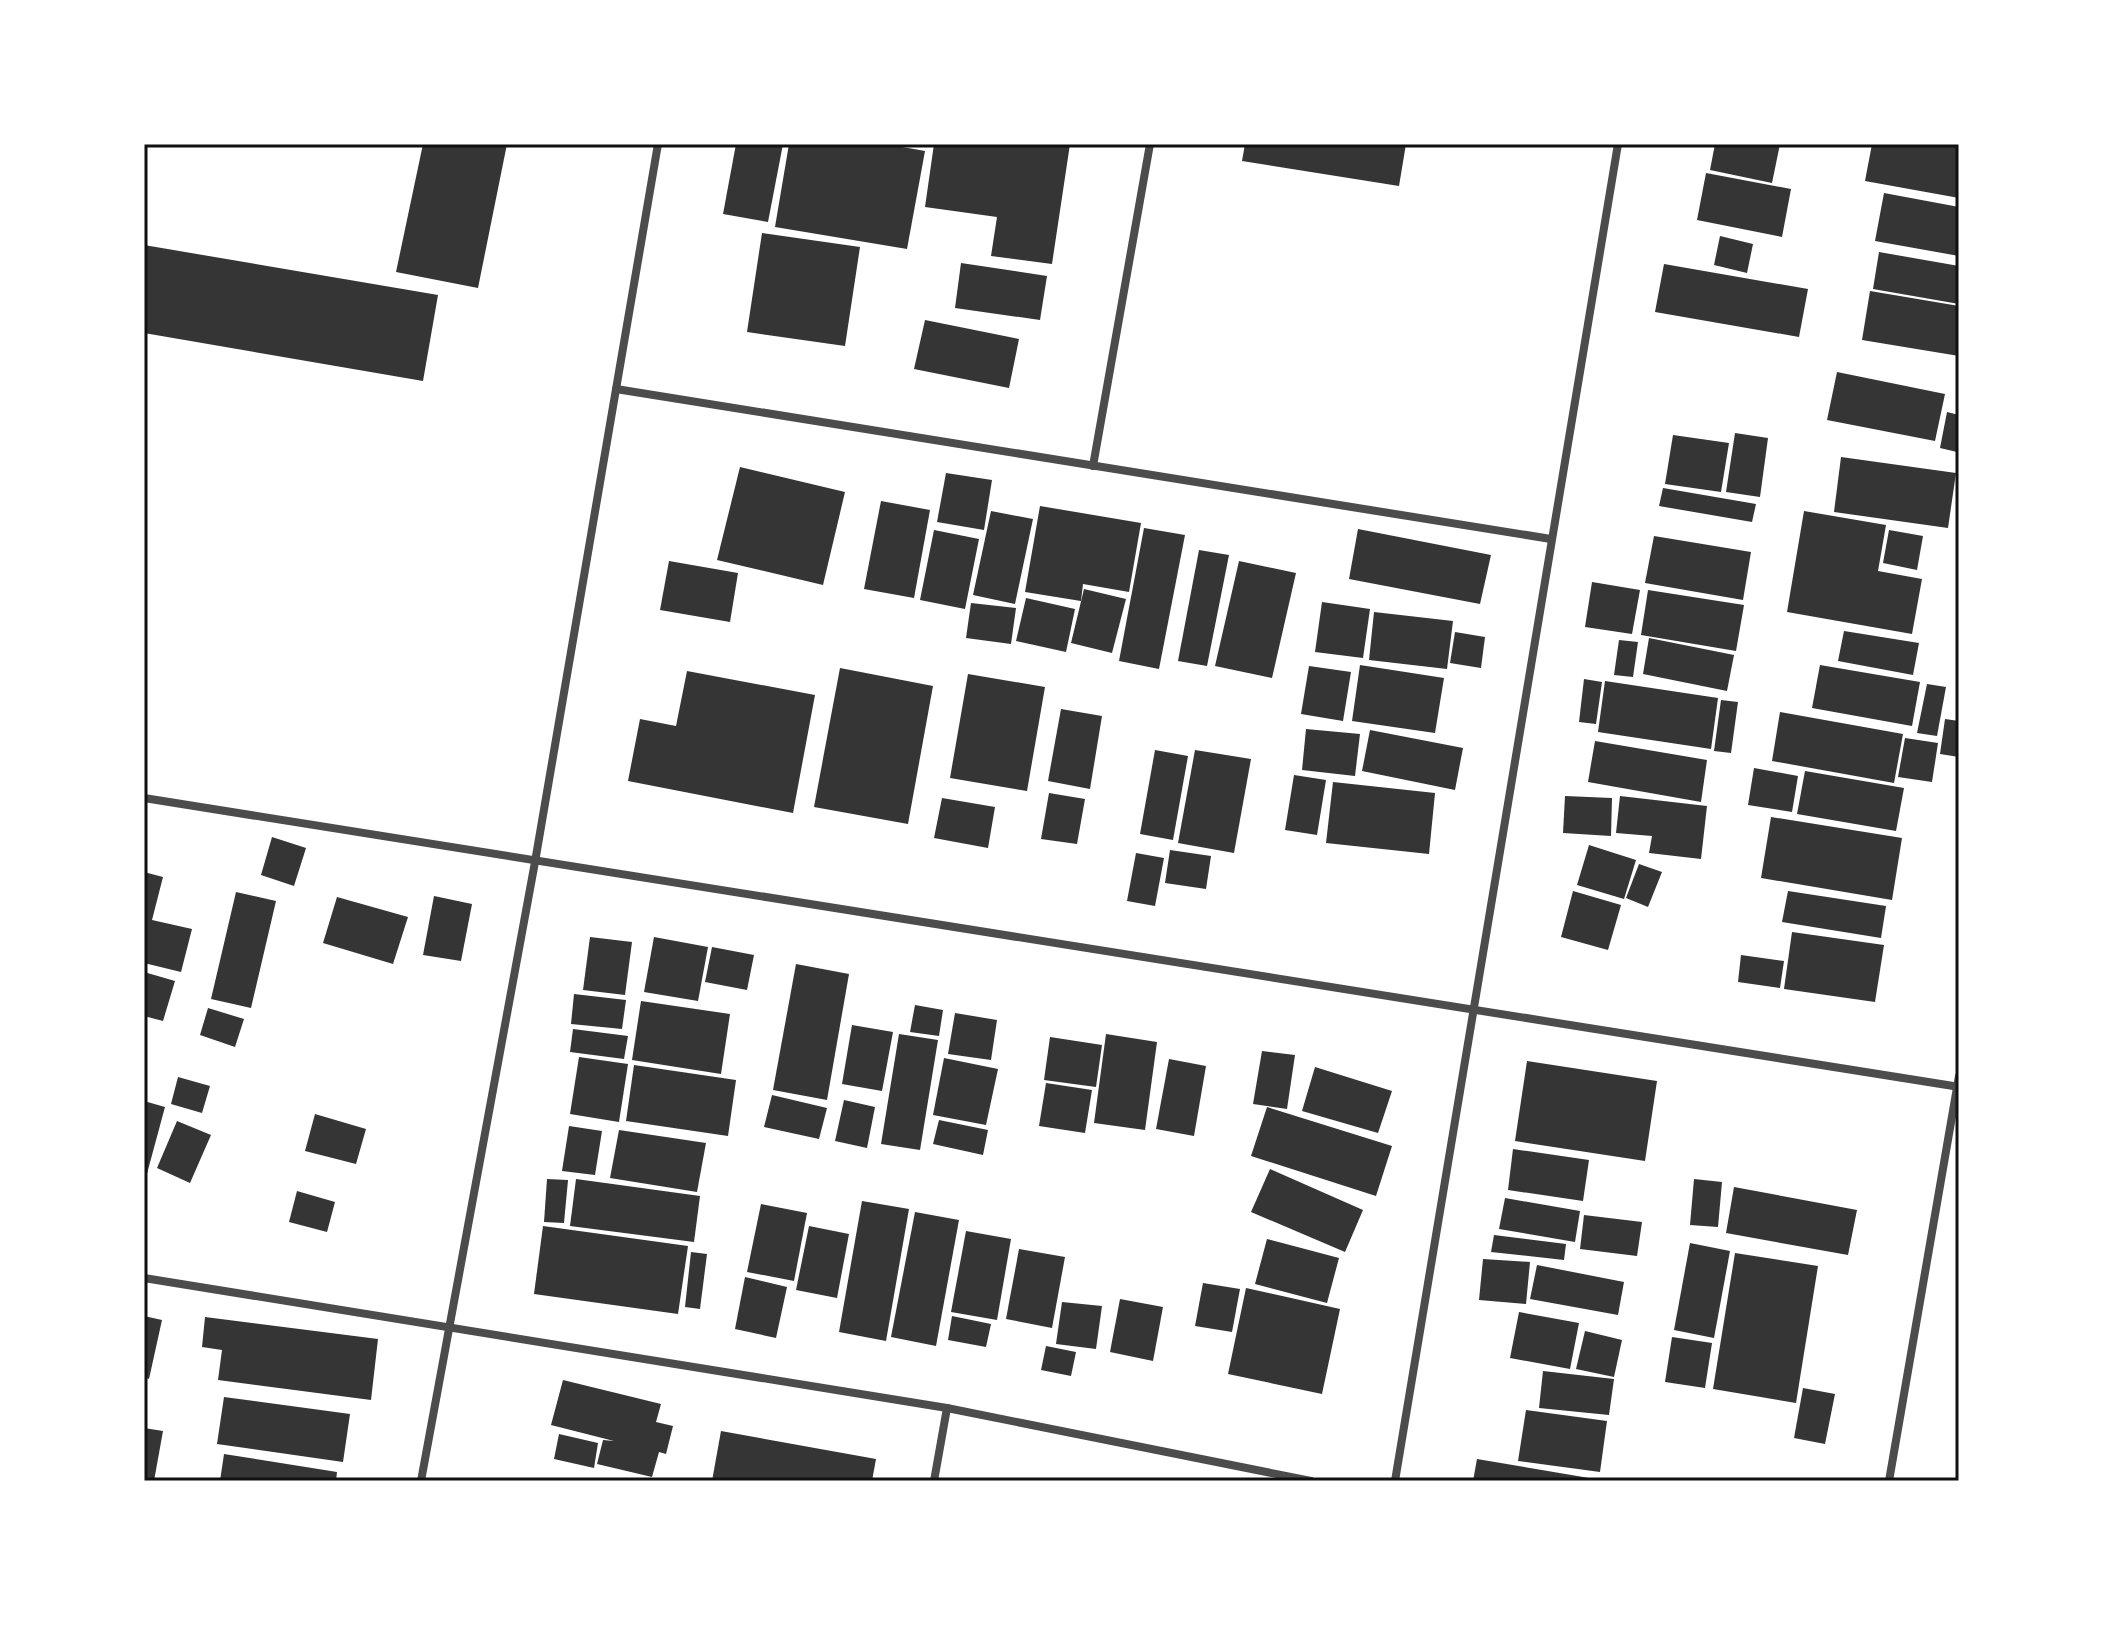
<svg xmlns="http://www.w3.org/2000/svg" width="2103" height="1625" font-family="Ubuntu,sans-serif">
  <style>
    .building { fill: #353535 }
    .lines { fill: none; stroke-linecap: round; stroke-linejoin: round }
    .minor { stroke: #4c4c4c; stroke-width: 8 }
    .neatline { fill: none; stroke: #111; stroke-width: 3 }
  </style>
  <rect width="100%" height="100%" fill="#fff"/>
  <g class="building">
    <polygon points="423,144 507,144 478,288 396,272"/>
    <polygon points="736,144 783,144 768,222 723,214"/>
    <polygon points="789,144 886,144 925,151 907,249 775,227"/>
    <polygon points="934,144 1070,144 1052,264 991,256 997,217 925,207"/>
    <polygon points="1245,144 1406,144 1399,186 1242,161"/>
    <polygon points="1715,144 1780,144 1772,183 1710,170"/>
    <polygon points="1872,144 1959,144 1959,198 1865,181"/>
    <polygon points="1706,173 1791,189 1782,237 1697,220"/>
    <polygon points="1884,193 1959,207 1959,256 1875,241"/>
    <polygon points="762,233 860,247 845,346 747,332"/>
    <polygon points="1720,236 1753,244 1747,273 1714,265"/>
    <polygon points="144,245 438,295 423,381 144,333"/>
    <polygon points="1879,252 1959,266 1959,304 1873,289"/>
    <polygon points="961,263 1047,276 1040,320 955,308"/>
    <polygon points="1664,264 1808,289 1799,337 1655,312"/>
    <polygon points="1870,291 1959,306 1959,356 1862,340"/>
    <polygon points="925,320 1019,339 1009,388 914,369"/>
    <polygon points="1837,372 1945,394 1935,441 1827,420"/>
    <polygon points="1947,412 1959,415 1957,452 1940,448"/>
    <polygon points="1735,433 1768,438 1760,497 1726,492"/>
    <polygon points="1673,435 1729,443 1721,492 1665,484"/>
    <polygon points="1841,457 1956,473 1948,528 1834,512"/>
    <polygon points="740,467 845,492 823,585 717,560"/>
    <polygon points="946,473 992,480 984,530 937,522"/>
    <polygon points="1663,488 1756,504 1752,522 1659,506"/>
    <polygon points="881,501 930,510 914,598 864,589"/>
    <polygon points="1040,506 1141,523 1129,592 1083,584 1081,601 1025,592"/>
    <polygon points="991,511 1033,519 1015,604 973,595"/>
    <polygon points="1804,511 1886,525 1878,571 1922,579 1912,634 1787,612"/>
    <polygon points="1144,528 1185,535 1159,669 1119,661"/>
    <polygon points="1358,529 1491,555 1480,604 1349,579"/>
    <polygon points="934,530 979,539 965,609 920,600"/>
    <polygon points="1889,530 1923,536 1917,570 1883,563"/>
    <polygon points="1654,536 1751,552 1743,600 1645,583"/>
    <polygon points="1199,550 1229,555 1207,666 1178,661"/>
    <polygon points="669,561 738,573 730,622 660,610"/>
    <polygon points="1239,561 1296,573 1272,678 1215,666"/>
    <polygon points="1592,582 1640,590 1632,634 1585,627"/>
    <polygon points="1084,589 1126,599 1112,653 1071,643"/>
    <polygon points="1648,590 1744,605 1736,651 1641,635"/>
    <polygon points="1026,598 1075,609 1066,652 1016,641"/>
    <polygon points="1322,602 1370,609 1363,658 1315,652"/>
    <polygon points="971,603 1016,608 1011,644 966,638"/>
    <polygon points="1374,612 1453,621 1447,669 1369,660"/>
    <polygon points="1844,631 1919,643 1913,675 1838,661"/>
    <polygon points="1455,632 1485,637 1481,668 1450,663"/>
    <polygon points="1649,638 1734,655 1727,691 1643,674"/>
    <polygon points="1619,640 1638,642 1633,677 1614,675"/>
    <polygon points="1360,665 1444,678 1435,733 1352,721"/>
    <polygon points="1820,665 1920,682 1912,726 1812,708"/>
    <polygon points="1309,666 1351,672 1343,721 1301,714"/>
    <polygon points="840,668 933,686 908,824 814,807"/>
    <polygon points="687,671 815,695 793,813 628,781 640,719 676,726"/>
    <polygon points="968,674 1045,687 1027,791 950,778"/>
    <polygon points="1584,679 1602,682 1596,724 1579,722"/>
    <polygon points="1605,681 1718,698 1711,749 1598,732"/>
    <polygon points="1927,684 1946,687 1937,736 1917,733"/>
    <polygon points="1721,700 1738,702 1731,753 1714,751"/>
    <polygon points="1061,709 1102,716 1090,789 1048,781"/>
    <polygon points="1780,712 1903,734 1894,783 1772,761"/>
    <polygon points="1945,719 1959,721 1959,757 1940,754"/>
    <polygon points="1306,729 1360,734 1355,776 1302,770"/>
    <polygon points="1370,730 1463,748 1455,790 1362,771"/>
    <polygon points="1905,738 1938,743 1932,782 1898,777"/>
    <polygon points="1595,741 1707,760 1701,802 1588,782"/>
    <polygon points="1155,750 1188,756 1173,840 1140,834"/>
    <polygon points="1195,750 1251,759 1234,853 1178,843"/>
    <polygon points="1754,768 1798,776 1792,812 1748,805"/>
    <polygon points="1805,771 1904,788 1896,831 1797,814"/>
    <polygon points="1294,775 1326,780 1317,835 1285,830"/>
    <polygon points="1333,782 1435,793 1429,854 1326,843"/>
    <polygon points="1049,793 1085,799 1077,844 1041,839"/>
    <polygon points="1565,796 1612,798 1611,836 1563,833"/>
    <polygon points="1620,796 1707,806 1701,859 1649,853 1652,836 1616,833"/>
    <polygon points="942,798 995,807 988,848 934,838"/>
    <polygon points="1771,817 1902,838 1892,900 1761,878"/>
    <polygon points="272,837 306,848 294,886 261,875"/>
    <polygon points="1589,845 1636,860 1624,899 1577,885"/>
    <polygon points="1170,850 1211,856 1206,889 1165,883"/>
    <polygon points="1136,853 1164,858 1155,906 1127,901"/>
    <polygon points="1639,864 1662,872 1648,907 1626,898"/>
    <polygon points="144,872 163,877 152,920 192,929 181,972 144,963"/>
    <polygon points="1573,891 1621,905 1608,950 1561,937"/>
    <polygon points="1788,891 1886,906 1881,938 1782,922"/>
    <polygon points="236,892 276,901 251,1008 211,999"/>
    <polygon points="434,896 472,904 461,961 423,955"/>
    <polygon points="337,897 408,917 393,964 323,943"/>
    <polygon points="1792,932 1884,945 1875,1002 1784,989"/>
    <polygon points="590,937 632,942 625,995 583,990"/>
    <polygon points="654,937 708,947 698,1001 644,992"/>
    <polygon points="712,947 754,955 747,990 705,982"/>
    <polygon points="1741,955 1784,961 1780,988 1738,982"/>
    <polygon points="796,964 849,974 827,1100 773,1090"/>
    <polygon points="144,972 175,981 163,1021 144,1016"/>
    <polygon points="574,994 626,1000 622,1029 571,1024"/>
    <polygon points="641,1001 730,1014 721,1074 632,1060"/>
    <polygon points="915,1005 943,1010 939,1036 910,1032"/>
    <polygon points="208,1008 244,1019 235,1047 200,1035"/>
    <polygon points="955,1013 997,1020 991,1060 948,1054"/>
    <polygon points="852,1025 893,1032 882,1091 842,1084"/>
    <polygon points="573,1029 628,1036 624,1059 570,1052"/>
    <polygon points="899,1034 938,1040 920,1150 881,1144"/>
    <polygon points="1106,1034 1157,1042 1145,1130 1094,1123"/>
    <polygon points="1050,1037 1102,1045 1096,1087 1044,1080"/>
    <polygon points="1262,1051 1295,1055 1287,1109 1253,1104"/>
    <polygon points="579,1057 628,1064 619,1122 570,1114"/>
    <polygon points="944,1058 998,1069 986,1125 933,1115"/>
    <polygon points="1169,1059 1206,1066 1194,1136 1156,1129"/>
    <polygon points="1527,1061 1657,1081 1645,1161 1515,1141"/>
    <polygon points="634,1065 736,1080 728,1136 626,1121"/>
    <polygon points="1315,1067 1392,1091 1378,1133 1302,1111"/>
    <polygon points="178,1077 210,1086 202,1113 171,1104"/>
    <polygon points="1046,1083 1092,1090 1085,1133 1039,1126"/>
    <polygon points="772,1095 827,1108 819,1139 764,1127"/>
    <polygon points="844,1100 875,1107 867,1148 835,1141"/>
    <polygon points="144,1101 165,1107 145,1181 144,1181"/>
    <polygon points="1267,1107 1392,1146 1376,1196 1251,1156"/>
    <polygon points="315,1114 366,1129 356,1164 305,1151"/>
    <polygon points="939,1120 988,1130 983,1155 933,1144"/>
    <polygon points="177,1121 211,1135 190,1183 157,1168"/>
    <polygon points="569,1126 602,1131 595,1175 562,1171"/>
    <polygon points="619,1130 706,1143 697,1192 610,1178"/>
    <polygon points="1513,1149 1589,1160 1583,1201 1508,1190"/>
    <polygon points="1270,1169 1363,1210 1345,1252 1251,1212"/>
    <polygon points="547,1179 568,1180 564,1223 544,1222"/>
    <polygon points="576,1179 700,1196 694,1242 570,1226"/>
    <polygon points="1694,1179 1722,1182 1718,1227 1690,1225"/>
    <polygon points="1734,1187 1857,1210 1848,1255 1726,1233"/>
    <polygon points="297,1191 335,1202 327,1232 289,1222"/>
    <polygon points="1505,1198 1580,1211 1575,1242 1499,1229"/>
    <polygon points="862,1201 909,1209 886,1341 839,1332"/>
    <polygon points="761,1204 807,1213 794,1281 747,1272"/>
    <polygon points="915,1212 959,1220 936,1346 891,1337"/>
    <polygon points="1584,1215 1642,1222 1637,1256 1580,1249"/>
    <polygon points="543,1226 688,1246 678,1314 534,1294"/>
    <polygon points="809,1226 849,1234 837,1298 796,1290"/>
    <polygon points="966,1231 1011,1239 997,1320 951,1312"/>
    <polygon points="1494,1235 1566,1244 1564,1260 1491,1252"/>
    <polygon points="1267,1239 1339,1258 1327,1303 1255,1284"/>
    <polygon points="1690,1243 1730,1251 1714,1338 1674,1330"/>
    <polygon points="1019,1249 1065,1257 1052,1328 1006,1319"/>
    <polygon points="691,1252 707,1254 700,1309 685,1307"/>
    <polygon points="1735,1253 1818,1266 1796,1403 1713,1389"/>
    <polygon points="1483,1259 1530,1262 1526,1304 1479,1300"/>
    <polygon points="1537,1265 1624,1282 1618,1315 1530,1299"/>
    <polygon points="745,1277 787,1287 776,1338 735,1329"/>
    <polygon points="1203,1283 1240,1289 1232,1332 1195,1326"/>
    <polygon points="1246,1288 1340,1309 1322,1394 1228,1374"/>
    <polygon points="1120,1299 1163,1307 1153,1361 1110,1352"/>
    <polygon points="1062,1302 1102,1306 1096,1349 1056,1344"/>
    <polygon points="1519,1312 1579,1323 1570,1369 1510,1358"/>
    <polygon points="144,1316 162,1320 149,1379 144,1377"/>
    <polygon points="952,1316 991,1324 986,1347 948,1340"/>
    <polygon points="205,1317 378,1339 371,1400 218,1380 222,1350 202,1347"/>
    <polygon points="1585,1331 1622,1340 1614,1377 1576,1369"/>
    <polygon points="1672,1337 1712,1343 1705,1388 1665,1382"/>
    <polygon points="1046,1346 1076,1352 1071,1376 1041,1370"/>
    <polygon points="1543,1371 1614,1379 1609,1415 1539,1408"/>
    <polygon points="563,1380 661,1404 656,1422 673,1426 666,1454 659,1452 652,1477 597,1464 603,1440 614,1441 551,1425"/>
    <polygon points="1803,1388 1835,1394 1825,1444 1794,1438"/>
    <polygon points="224,1397 350,1414 343,1462 217,1444"/>
    <polygon points="1526,1410 1607,1421 1600,1472 1518,1461"/>
    <polygon points="144,1428 163,1431 154,1481 144,1481"/>
    <polygon points="721,1431 876,1459 872,1481 712,1481"/>
    <polygon points="559,1434 598,1443 594,1468 554,1459"/>
    <polygon points="224,1454 337,1472 336,1481 220,1481"/>
    <polygon points="1477,1459 1595,1479 1595,1481 1473,1481"/>
  </g>
  <g class="lines">
    <g class="minor">
      <polyline points="616,389 1551,539"/>
      <polyline points="1093,466 1150,144"/>
      <path d="M144,798C749,897 1355,986 1959,1087"/>
      <polyline points="144,1278 947,1408 1311,1481"/>
      <polyline points="421,1481 535,862 658,144"/>
      <polyline points="934,1481 947,1408"/>
      <polyline points="1395,1481 1618,144"/>
      <polyline points="1889,1481 1959,1076"/>
    </g>
  </g>
  <rect width="2103" height="1625" fill="none" stroke="#ffffff" stroke-width="292"/>
  <rect x="146" y="146" width="1811" height="1333" class="neatline"/>
</svg>
